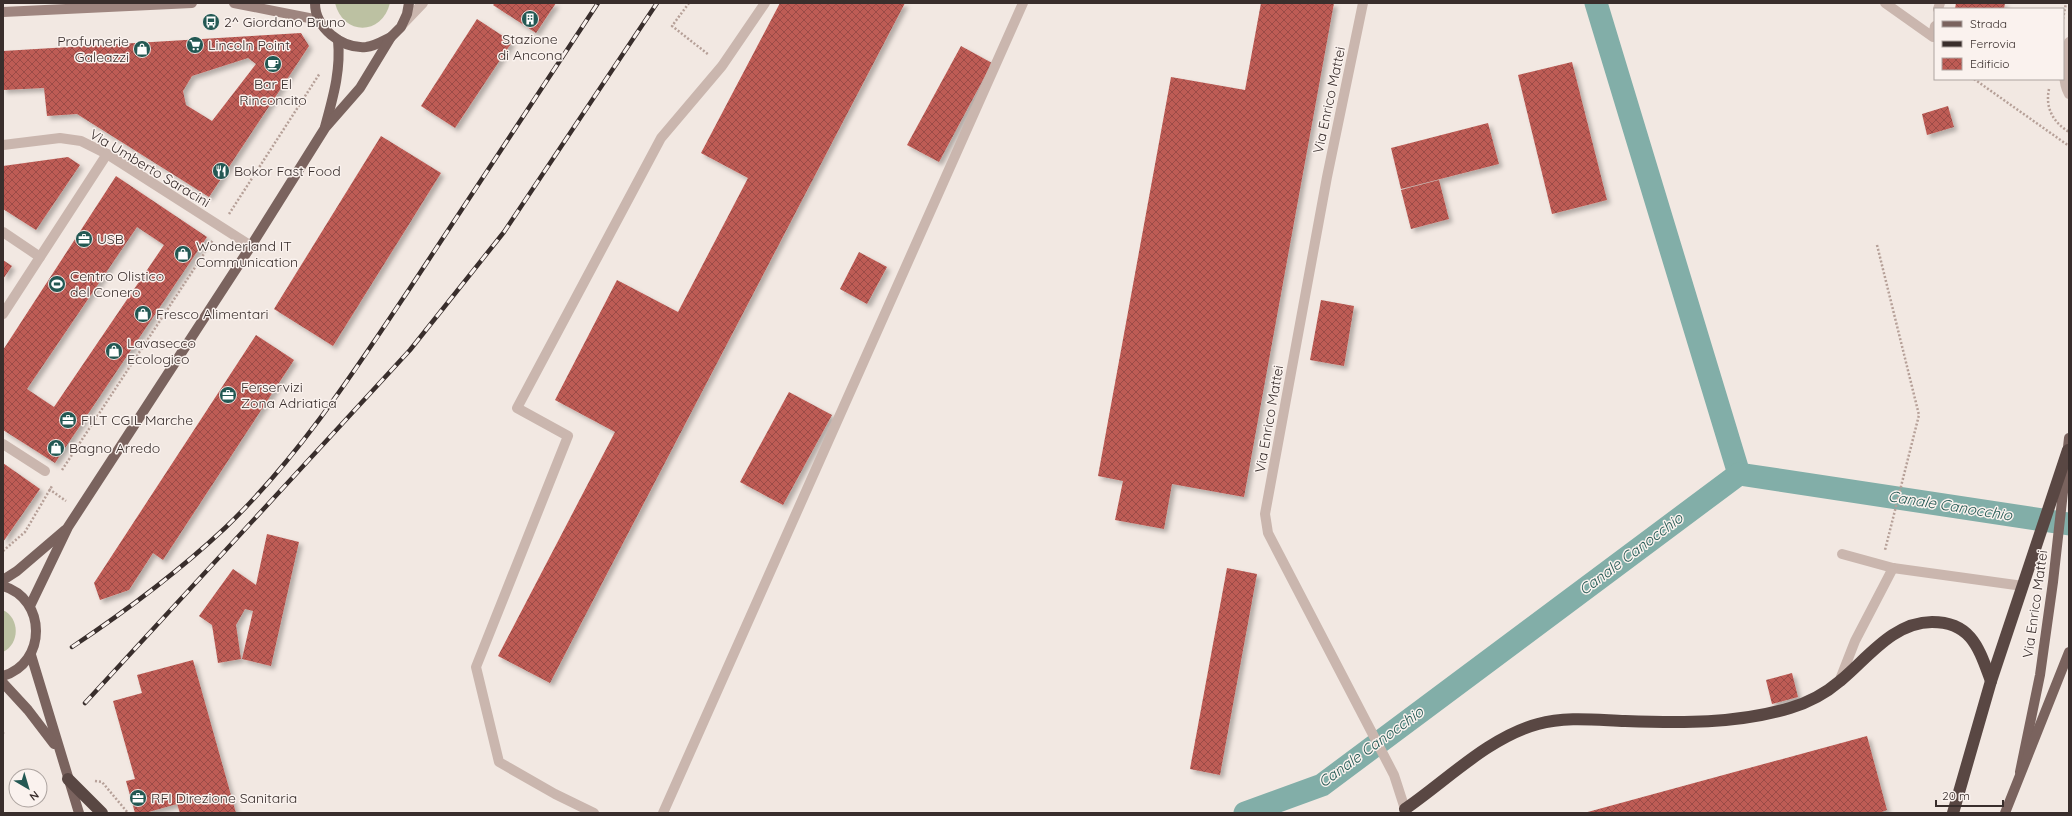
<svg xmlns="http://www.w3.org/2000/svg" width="2072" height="816" font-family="Quicksand,sans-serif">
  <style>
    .green { fill: #bcc1a2 }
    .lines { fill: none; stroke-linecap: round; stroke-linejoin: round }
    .canal { stroke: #82aea8; stroke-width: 23 }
    .building { fill: url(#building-cross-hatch); fill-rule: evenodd; filter: url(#shadow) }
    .path { stroke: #b6a098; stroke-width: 2.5; stroke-dasharray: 2 2; stroke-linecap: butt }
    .lane { stroke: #cab6ae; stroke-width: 10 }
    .street { stroke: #cab6ae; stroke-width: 10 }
    .secondary { stroke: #9e857f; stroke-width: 10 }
    .primary { stroke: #7a635e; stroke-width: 10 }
    .highway { stroke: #594743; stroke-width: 12 }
    .rail-casing { stroke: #392e2c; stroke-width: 4.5 }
    .rail { stroke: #faf2ee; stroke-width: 3; stroke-dasharray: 9; stroke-linecap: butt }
    .labels { text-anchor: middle; stroke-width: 3; stroke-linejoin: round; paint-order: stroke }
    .poi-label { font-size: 14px; fill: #392e2c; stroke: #faf2ee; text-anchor: start }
    .street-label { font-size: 14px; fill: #392e2c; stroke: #faf2ee }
    .water-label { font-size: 15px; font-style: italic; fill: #235853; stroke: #faf2ee }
  </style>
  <defs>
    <pattern id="building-cross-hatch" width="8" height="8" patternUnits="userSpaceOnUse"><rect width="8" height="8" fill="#be5b54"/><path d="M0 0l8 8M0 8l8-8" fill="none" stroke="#9b4c46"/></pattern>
    <filter id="shadow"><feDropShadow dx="3.5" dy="3.5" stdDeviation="2" flood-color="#0004"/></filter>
  </defs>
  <rect width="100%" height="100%" fill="#f2e8e2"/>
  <g class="green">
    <path d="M335,3H390C382,36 343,36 335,3Z"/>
    <path d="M3,610C20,618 20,644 3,652Z"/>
  </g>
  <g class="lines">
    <g class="canal">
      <polyline points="1596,3 1739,474"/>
      <polyline points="1245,813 1322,785 1739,474 2069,524"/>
    </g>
  </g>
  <g class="building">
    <polygon points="495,3 556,3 536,33 493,5"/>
    <polygon points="780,3 905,3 550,683 498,656 615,432 555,400 617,280 678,312 748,178 701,153"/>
    <polygon points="1261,3 1334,3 1244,497 1172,484 1164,529 1115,520 1123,481 1098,476 1171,77 1245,90"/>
    <polygon points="1956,3 2005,3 2004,9 1955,9"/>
    <polygon points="477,19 512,42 455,128 421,106"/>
    <path d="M301,33L309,46L209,197L77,114L47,116L44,88L3,90V51ZM248,58L256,64L212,121L186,105L183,91L192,76Z"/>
    <polygon points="961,46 992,63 939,162 907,145"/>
    <polygon points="1572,62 1607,200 1552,214 1518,75"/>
    <polygon points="1948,106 1954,127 1927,135 1922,114"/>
    <polygon points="1488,123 1499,164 1401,189 1391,148"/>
    <polygon points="381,136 441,173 333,346 274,309"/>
    <polygon points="68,157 80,165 36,230 3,209 3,166"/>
    <path d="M116,176L207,237L55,463L3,430V350ZM137,227L164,245L54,407L27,389Z"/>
    <polygon points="1439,180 1449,219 1411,229 1401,190"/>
    <polygon points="859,252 887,267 867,304 840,289"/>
    <polygon points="3,260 12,266 3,279"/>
    <polygon points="1321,300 1354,306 1344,366 1310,360"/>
    <polygon points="256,335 294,360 163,560 153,553 129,590 100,600 94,583"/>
    <polygon points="789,392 832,415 783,505 740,482"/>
    <polygon points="3,463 40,489 3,542"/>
    <polygon points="267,534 299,542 271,666 242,659 253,611 245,609 236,625 241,659 218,663 212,625 199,616 233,569 256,585"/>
    <polygon points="1227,568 1257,574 1220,775 1190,769"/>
    <polygon points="193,660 236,813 180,813 177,804 145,813 135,813 126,781 135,779 113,701 142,693 137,675"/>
    <polygon points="1792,673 1798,697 1772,704 1766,680"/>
    <polygon points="1867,736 1887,810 1879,813 1584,813"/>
  </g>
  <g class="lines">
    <g class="path">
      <polyline points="689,3 672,26 709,55"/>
      <polyline points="2063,19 2066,3"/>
      <polyline points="1974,79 2069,146"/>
      <path d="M2049,89C2045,108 2053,122 2069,132"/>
      <polyline points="229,214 320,73"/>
      <polyline points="1877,245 1919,415 1885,550"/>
      <polyline points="62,470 213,240"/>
      <polyline points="49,489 66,501"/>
      <polyline points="3,551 25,532 52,486"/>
      <polyline points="3,732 3,735"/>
      <polyline points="95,781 102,782 128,813"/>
    </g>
    <g class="lane">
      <polyline points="1885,3 1933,37 1935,26"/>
      <polyline points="1938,9 1940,3"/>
      <polyline points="402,25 423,3"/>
      <path d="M2069,42C2066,59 2060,78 2069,94"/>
      <polyline points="1842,554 1893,568 2023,586"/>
      <polyline points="1839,682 1855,641 1893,568"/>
      <polyline points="594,813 555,794 499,762 476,667 568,436 517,408 661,138 722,66 765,3"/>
      <polyline points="663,813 1023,3"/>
    </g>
    <g class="street">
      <polyline points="1363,3 1327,177 1265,514 1268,533 1394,775 1405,809"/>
      <polyline points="3,145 60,138 81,141 107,154 251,246"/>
      <polyline points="3,232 40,257"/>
      <polyline points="3,314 107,154"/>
      <polyline points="3,444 45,471"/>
    </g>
    <g class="secondary">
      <polyline points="234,3 319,20"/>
      <polyline points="3,12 192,3"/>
    </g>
    <g class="primary">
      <path d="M315,3C315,28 342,49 366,47C375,46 383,41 391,37"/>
      <path d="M325,127C333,97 341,71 338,40"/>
      <polyline points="3,580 17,571 65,530"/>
      <path d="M3,586C47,599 47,663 3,676"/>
      <polyline points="30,606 68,527 251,246 325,128 360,88 391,37 401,27 407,14 409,3"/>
      <polyline points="31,655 79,813"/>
      <polyline points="3,683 28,710 54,744"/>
      <polyline points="2020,772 2040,675 2053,582 2069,438"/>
      <polyline points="2005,813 2069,652"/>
    </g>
    <g class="highway">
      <polyline points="68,779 102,813"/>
      <path d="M1405,809C1446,781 1489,737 1538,724C1566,716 1597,720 1625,721C1680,723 1737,724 1790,708C1807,703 1826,693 1840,681C1867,659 1893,622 1932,622C1972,622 1979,649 1991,681"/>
      <polyline points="1953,813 1991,681 2068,450"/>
    </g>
    <g class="rail-casing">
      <g id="rail">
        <path d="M72,647C126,611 177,573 225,528C298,458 354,372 410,288C473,193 535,98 598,3"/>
        <polyline points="85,703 410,350 504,232 657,3"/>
      </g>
    </g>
    <use href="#rail" class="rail"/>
  </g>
  <defs>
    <g id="building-disc" transform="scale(0.9)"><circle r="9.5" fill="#235853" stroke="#faf2ee"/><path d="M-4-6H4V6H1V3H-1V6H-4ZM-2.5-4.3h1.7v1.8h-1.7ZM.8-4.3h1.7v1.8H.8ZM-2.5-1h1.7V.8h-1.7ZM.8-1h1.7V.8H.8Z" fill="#fff"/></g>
    <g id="bus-disc" transform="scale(0.9)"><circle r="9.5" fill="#235853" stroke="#faf2ee"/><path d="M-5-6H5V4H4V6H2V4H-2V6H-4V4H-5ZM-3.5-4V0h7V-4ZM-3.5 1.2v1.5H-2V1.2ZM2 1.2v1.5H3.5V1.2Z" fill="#fff"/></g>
    <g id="supermarket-disc" transform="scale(0.9)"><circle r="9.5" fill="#235853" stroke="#faf2ee"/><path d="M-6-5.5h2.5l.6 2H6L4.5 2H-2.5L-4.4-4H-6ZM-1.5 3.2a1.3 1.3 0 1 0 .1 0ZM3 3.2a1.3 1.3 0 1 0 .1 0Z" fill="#fff"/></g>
    <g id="shop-disc" transform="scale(0.9)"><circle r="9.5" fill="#235853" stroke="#faf2ee"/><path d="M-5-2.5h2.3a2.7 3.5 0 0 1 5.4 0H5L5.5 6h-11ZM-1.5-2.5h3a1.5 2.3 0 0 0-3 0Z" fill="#fff"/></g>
    <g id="cafe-disc" transform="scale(0.9)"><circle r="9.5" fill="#235853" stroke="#faf2ee"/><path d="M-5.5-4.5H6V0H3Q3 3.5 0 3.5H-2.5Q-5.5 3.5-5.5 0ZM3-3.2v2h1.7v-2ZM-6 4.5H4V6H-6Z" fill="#fff"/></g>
    <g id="restaurant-disc" transform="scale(0.9)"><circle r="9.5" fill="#235853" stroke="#faf2ee"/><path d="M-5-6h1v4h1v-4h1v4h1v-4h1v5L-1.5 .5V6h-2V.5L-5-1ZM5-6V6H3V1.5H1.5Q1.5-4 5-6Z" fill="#fff"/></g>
    <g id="office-disc" transform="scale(0.9)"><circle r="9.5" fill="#235853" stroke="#faf2ee"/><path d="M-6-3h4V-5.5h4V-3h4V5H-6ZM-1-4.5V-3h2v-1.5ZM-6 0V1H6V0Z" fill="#fff"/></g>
    <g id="stadium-disc" transform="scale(0.9)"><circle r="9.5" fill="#235853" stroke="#faf2ee"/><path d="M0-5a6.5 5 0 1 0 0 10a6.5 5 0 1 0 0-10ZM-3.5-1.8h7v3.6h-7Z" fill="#fff"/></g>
  </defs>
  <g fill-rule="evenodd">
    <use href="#building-disc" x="530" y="19"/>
    <use href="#bus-disc" x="211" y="22"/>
    <use href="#supermarket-disc" x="195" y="45"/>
    <use href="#shop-disc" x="142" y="49"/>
    <use href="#cafe-disc" x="273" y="64"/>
    <use href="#restaurant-disc" x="221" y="171"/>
    <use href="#office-disc" x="84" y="239"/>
    <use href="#shop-disc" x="183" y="254"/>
    <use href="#stadium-disc" x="57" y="284"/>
    <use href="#shop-disc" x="143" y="314"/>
    <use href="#shop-disc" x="114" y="351"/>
    <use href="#office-disc" x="228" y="395"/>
    <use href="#office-disc" x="68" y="420"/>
    <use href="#shop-disc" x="56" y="448"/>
    <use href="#office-disc" x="138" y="798"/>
  </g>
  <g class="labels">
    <g class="poi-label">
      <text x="224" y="27">2^ Giordano Bruno</text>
      <text x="530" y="44" text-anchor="middle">Stazione<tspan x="530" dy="16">di Ancona</tspan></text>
      <text x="129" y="46" text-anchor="end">Profumerie<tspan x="129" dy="16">Galeazzi</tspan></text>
      <text x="208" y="50">Lincoln Point</text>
      <text x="273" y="89" text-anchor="middle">Bar El<tspan x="273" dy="16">Rinconcito</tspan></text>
      <text x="234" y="176">Bokor Fast Food</text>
      <text x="97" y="244">USB</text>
      <text x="196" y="251">Wonderland IT<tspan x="196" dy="16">Communication</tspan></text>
      <text x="70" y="281">Centro Olistico<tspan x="70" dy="16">del Conero</tspan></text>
      <text x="156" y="319">Fresco Alimentari</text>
      <text x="127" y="348">Lavasecco<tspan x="127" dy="16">Ecologico</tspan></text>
      <text x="241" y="392">Ferservizi<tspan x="241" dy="16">Zona Adriatica</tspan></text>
      <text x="81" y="425">FILT CGIL Marche</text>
      <text x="69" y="453">Bagno Arredo</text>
      <text x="151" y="803">RFI Direzione Sanitaria</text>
    </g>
    <g class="street-label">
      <text transform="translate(1329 100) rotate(-78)" y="5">Via Enrico Mattei</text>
      <text transform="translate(150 168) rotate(31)" y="5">Via Umberto Saracini</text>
      <text transform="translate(1269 419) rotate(-80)" y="5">Via Enrico Mattei</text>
      <text transform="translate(2035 604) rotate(-82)" y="5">Via Enrico Mattei</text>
    </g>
    <g class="water-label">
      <text transform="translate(1950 506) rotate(9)" y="5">Canale Canocchio</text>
      <text transform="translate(1631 554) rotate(-37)" y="5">Canale Canocchio</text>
      <text transform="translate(1371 747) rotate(-36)" y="5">Canale Canocchio</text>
    </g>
  </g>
  <rect width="2072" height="816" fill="none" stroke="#392e2c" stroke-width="8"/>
  <rect x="1934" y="8" width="130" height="72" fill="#faf2ee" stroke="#ada4a0"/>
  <rect x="1942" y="21" width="20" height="6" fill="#7a635e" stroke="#ada4a0"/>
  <text x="1970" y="28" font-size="12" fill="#392e2c">Strada</text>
  <rect x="1942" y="41" width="20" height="6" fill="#392e2c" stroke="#ada4a0"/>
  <text x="1970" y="48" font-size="12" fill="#392e2c">Ferrovia</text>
  <rect x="1942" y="58" width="20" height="12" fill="url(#building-cross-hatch)" stroke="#ada4a0"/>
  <text x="1970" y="68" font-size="12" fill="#392e2c">Edificio</text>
  <g transform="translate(28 788) rotate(142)"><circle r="19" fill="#faf2ee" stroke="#ada4a0"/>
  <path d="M0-3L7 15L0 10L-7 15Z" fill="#235853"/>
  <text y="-6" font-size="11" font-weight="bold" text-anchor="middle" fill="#392e2c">N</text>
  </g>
  <path d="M1936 800v6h67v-6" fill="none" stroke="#392e2c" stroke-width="2"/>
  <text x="1942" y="800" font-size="12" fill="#392e2c" stroke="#faf2ee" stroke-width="3" paint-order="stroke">20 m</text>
</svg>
